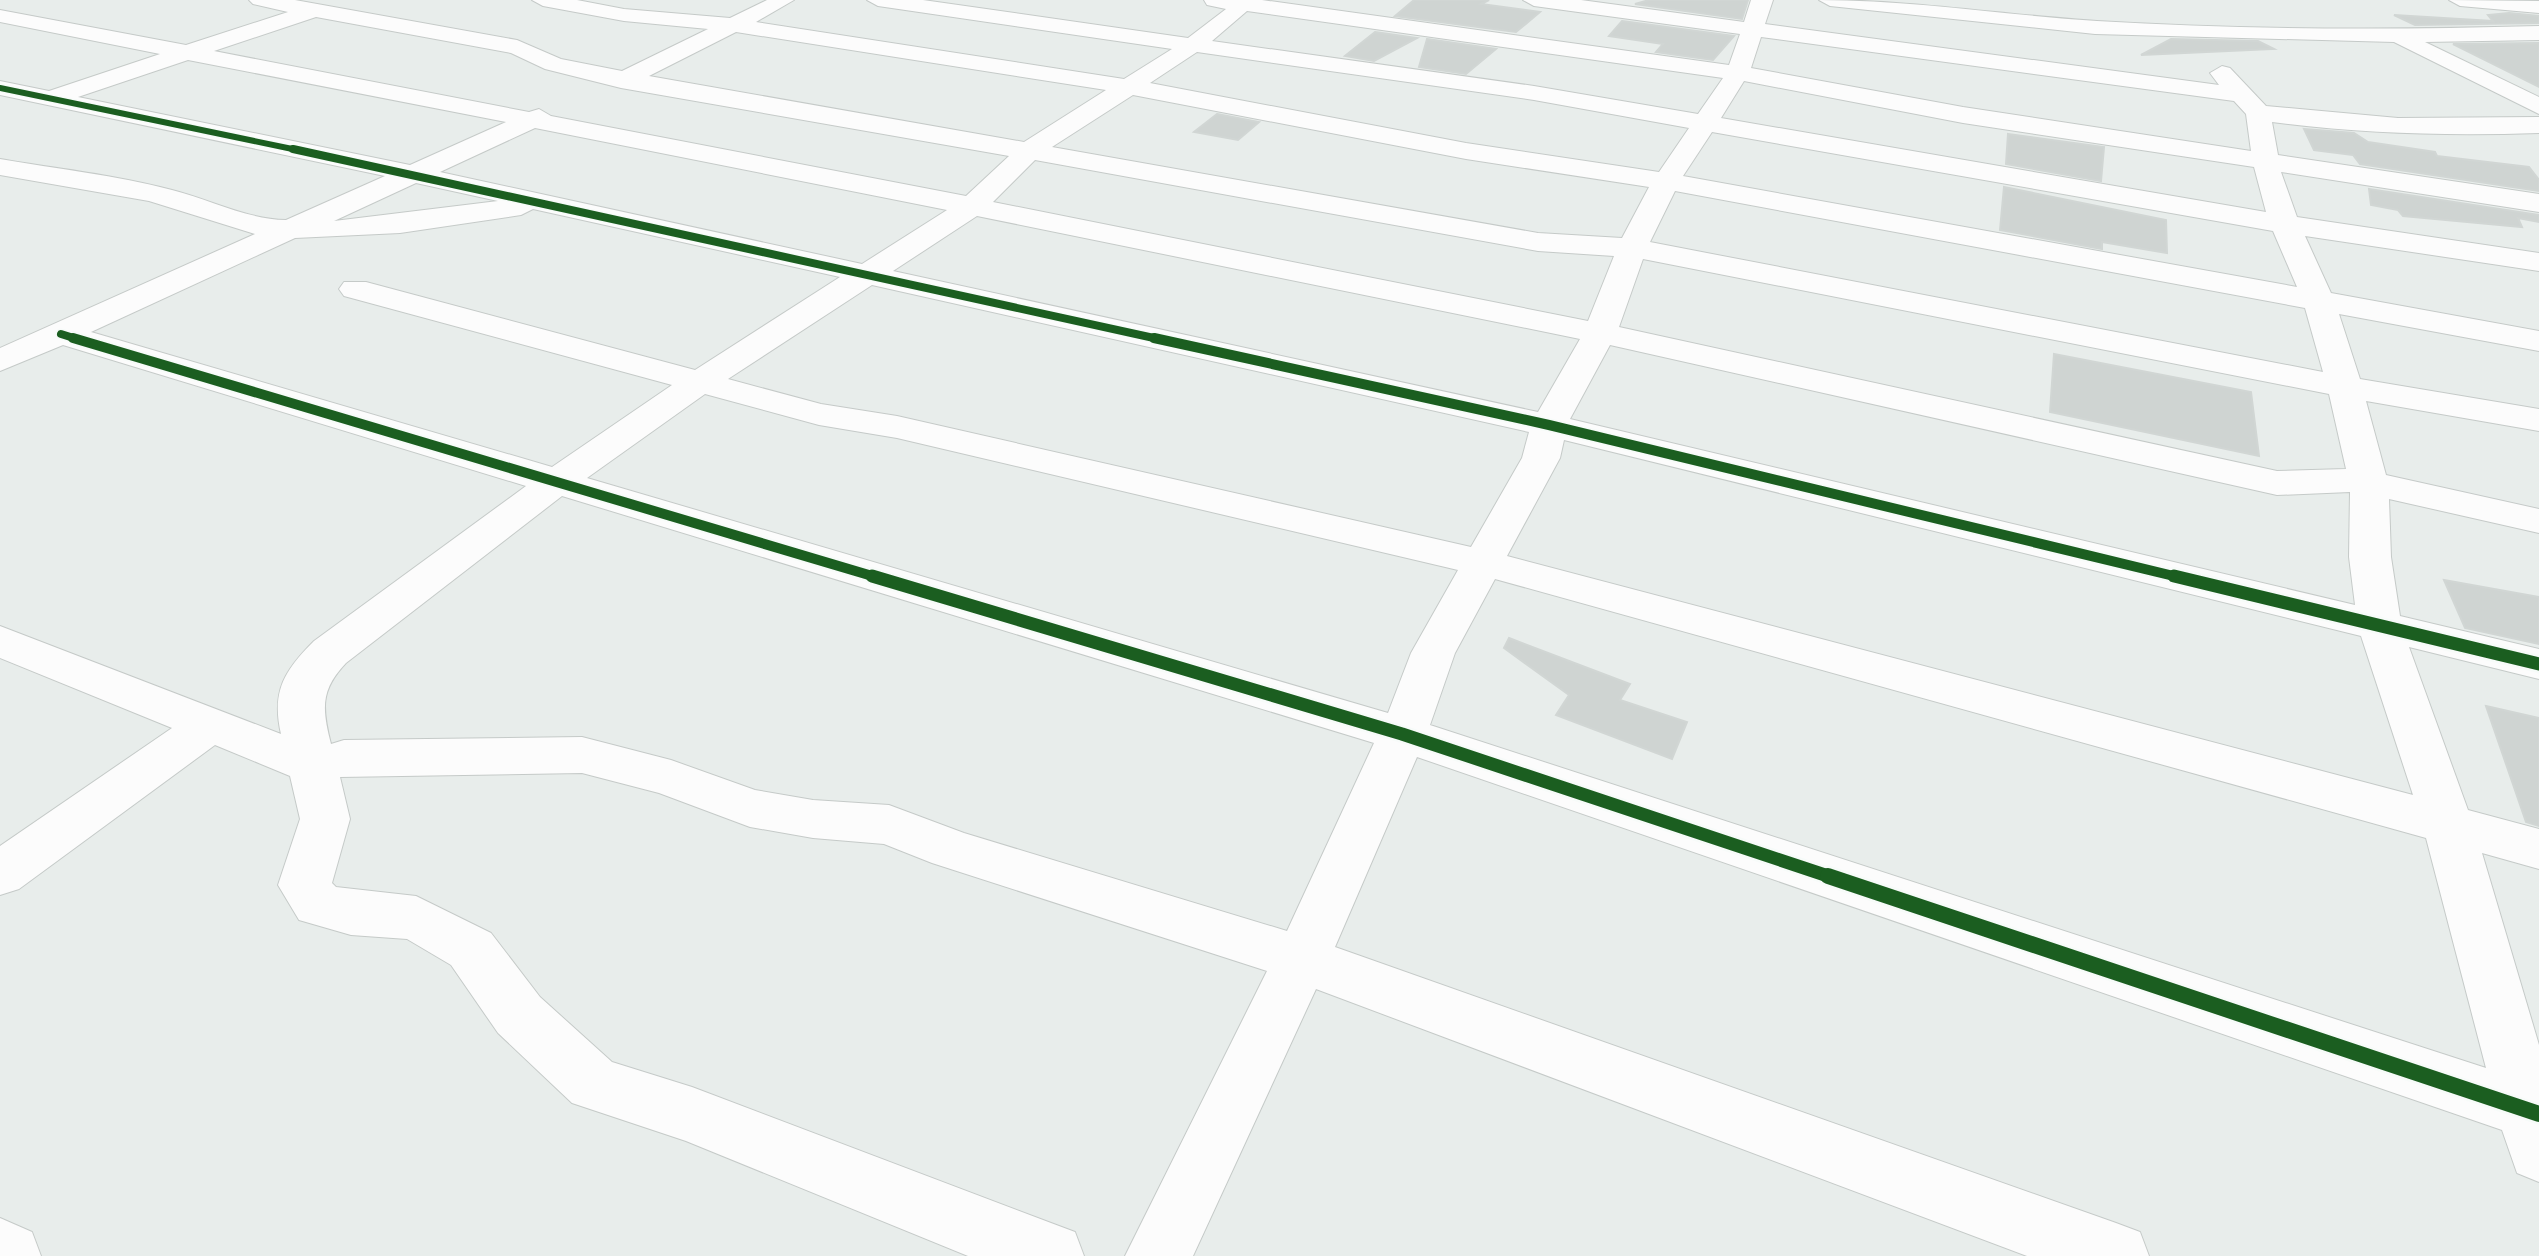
<svg xmlns="http://www.w3.org/2000/svg" width="2539" height="1256" font-family="'Fira Sans Condensed',sans-serif">
  <style>
    .building { fill: #cfd4d2; stroke: #d1d6d4; stroke-width: 2 }
    .lines { fill: none; stroke-linecap: round; stroke-linejoin: round }
    .minor-casing { stroke: #c5cac8; stroke-width: 2 }
    .minor { fill: #fcfcfc; fill-rule: evenodd }
    .cycleway-far4-casing { stroke: #f7fbf9; stroke-width: 9 }
    .cycleway-far3-casing { stroke: #f7fbf9; stroke-width: 11 }
    .cycleway-far2-casing { stroke: #f7fbf9; stroke-width: 14 }
    .cycleway-far1-casing { stroke: #f7fbf9; stroke-width: 18 }
    .cycleway-casing { stroke: #f7fbf9; stroke-width: 21 }
    .cycleway-far4 { stroke: #1b5e20; stroke-width: 6 }
    .cycleway-far3 { stroke: #1b5e20; stroke-width: 8 }
    .cycleway-far2 { stroke: #1b5e20; stroke-width: 10 }
    .cycleway-far1 { stroke: #1b5e20; stroke-width: 13 }
    .cycleway { stroke: #1b5e20; stroke-width: 16 }
  </style>
  <rect width="100%" height="100%" fill="#e8edeb"/>
  <g class="building">
    <polygon points="1414,0 1489,0 1481,4 1540,12 1516,32 1395,16"/>
    <polygon points="1649,0 1748,0 1742,19 1635,4"/>
    <polygon points="2509,13 2539,16 2539,23 2415,25 2394,15 2493,21 2488,15"/>
    <polygon points="1622,21 1734,36 1713,60 1656,52 1663,44 1609,36"/>
    <polygon points="1375,32 1417,38 1374,61 1345,56"/>
    <polygon points="1427,39 1496,49 1466,74 1419,67"/>
    <polygon points="2171,39 2258,41 2274,49 2141,55"/>
    <polygon points="2539,43 2539,87 2453,44"/>
    <polygon points="1217,114 1259,122 1238,140 1194,132"/>
    <polygon points="2304,129 2354,133 2368,142 2435,152 2437,156 2529,167 2539,180 2539,191 2360,164 2353,155 2314,150"/>
    <polygon points="2008,134 2104,147 2101,181 2006,164"/>
    <polygon points="2004,187 2166,220 2167,253 2102,242 2102,249 2000,230"/>
    <polygon points="2369,189 2539,215 2539,222 2518,218 2522,227 2403,216 2398,210 2371,205"/>
    <polygon points="2054,354 2251,392 2259,456 2050,412"/>
    <polygon points="2444,580 2539,597 2539,644 2465,628"/>
    <polygon points="1509,638 1630,684 1620,700 1687,722 1672,759 1556,715 1569,695 1504,648"/>
    <polygon points="2486,706 2539,718 2539,826 2526,822"/>
  </g>
  <g class="lines">
    <g class="minor-casing">
      <g id="minor">
        <path d="M249,0H295L517,40L561,59L622,71L708,29L624,21L543,6L532,0H577L624,9L730,18L767,0H794L756,22L1124,79L1172,49L878,6L867,0H923L1188,38L1226,9L1207,5L1204,0H1262L1729,65L1740,34L1534,6L1523,0H1581L1744,22L1751,0H1773L1765,24L2219,85L2210,73L2222,66L2230,68L2266,106L2398,118L2539,117V133C2450,136 2361,134 2272,122L2278,155L2539,194V212L2281,172L2297,217L2539,253V271L2305,236L2331,293L2539,331V351L2339,314L2360,379L2539,409V431L2366,401L2386,475L2539,509V533L2389,499L2391,557L2400,616L2539,649V679L2409,647L2468,810L2539,829V869L2482,853L2539,1045V1182L2517,1173L2502,1130L1417,757L1335,947L2116,1223L2140,1232L2149,1256H2027L1316,989L1193,1256H1125L1267,971L932,863L884,844L813,838L750,827L659,793L582,773L340,777L350,819L332,883L336,887L416,896L491,933L540,997L612,1062L692,1087L1051,1223L1075,1232L1084,1256H968L686,1141L572,1103L498,1033L451,965L407,939L351,935L299,920L278,885L300,819L290,776L215,745L19,889L0,895V846L172,728L0,658V626L281,734C271,691 285,670 314,641L526,486L63,345L0,371V348L255,234L149,201L0,175V159C57,169 116,175 172,190C211,200 246,219 286,220L385,176L0,95V81L49,91L160,54L0,22V10L186,45L288,12L253,4ZM1247,11L1723,78L1698,114L1534,86L1212,41ZM316,17L511,53L545,69L621,88L1009,156L966,196L551,116L539,109L529,112L214,51ZM736,32L1106,90L1024,142L649,76ZM1761,37L2234,101L2246,114L2251,151L1963,107L1751,68ZM1197,52L1534,100L1689,128L1659,172L1466,143L1150,83ZM188,60L506,122L410,165L78,97ZM1744,81L1963,123L2254,167L2266,212L1721,118ZM1133,95L1466,159L1649,187L1622,238L1538,233L1052,147ZM535,128L947,210L862,264L440,172ZM1712,132L2273,231L2297,287L1683,176ZM1035,160L1538,251L1614,256L1588,321L993,202ZM416,183L498,201L334,221ZM1675,191L2305,308L2323,372L1650,242ZM533,209L840,277L695,370L366,282H344L339,289L344,296L672,385L552,467L91,332L295,238L400,233L521,215ZM977,216L1580,339L1538,412L893,271ZM1643,259L2329,394L2346,469L2277,471L1619,327ZM872,285L1529,432L1522,458L1471,547L897,416L821,404L728,379ZM1610,345L2277,495L2350,492L2349,557L2355,605L1570,419ZM705,394L819,425L897,438L1458,570L1411,653L1388,713L587,478ZM1564,440L2361,636L2413,795L1507,556L1560,458ZM562,496L1374,743L1287,931L964,833L889,805L813,800L755,790L671,760L582,737L344,740L331,744C322,709 320,690 346,663ZM1495,579L2426,838L2486,1068L1430,725L1455,653Z"/>
        <path d="M1819,0C1912,0 2004,15 2097,21C2244,30 2392,30 2539,26V40L2425,42L2539,97V114L2394,42L2095,34L1830,6Z"/>
        <polygon points="2449,0 2539,1 2539,13 2460,6"/>
        <polygon points="0,1218 32,1232 41,1256 0,1256"/>
      </g>
    </g>
    <use href="#minor" class="minor"/>
    <g class="cycleway-far4-casing">
      <polyline id="cycleway-far4" points="0,88 302,151"/>
    </g>
    <g class="cycleway-far3-casing">
      <g id="cycleway-far3">
        <polyline points="293,149 1163,340"/>
        <polyline points="61,334 80,340"/>
      </g>
    </g>
    <g class="cycleway-far2-casing">
      <g id="cycleway-far2">
        <polyline points="73,338 879,578"/>
        <polyline points="1154,338 1549,425 2182,578"/>
      </g>
    </g>
    <g class="cycleway-far1-casing">
      <g id="cycleway-far1">
        <polyline points="872,576 1402,734 1834,878"/>
        <polyline points="2174,576 2539,664"/>
      </g>
    </g>
    <g class="cycleway-casing">
      <polyline id="cycleway" points="1828,876 2539,1114"/>
    </g>
    <use href="#cycleway-far4" class="cycleway-far4"/>
    <use href="#cycleway-far3" class="cycleway-far3"/>
    <use href="#cycleway-far2" class="cycleway-far2"/>
    <use href="#cycleway-far1" class="cycleway-far1"/>
    <use href="#cycleway" class="cycleway"/>
  </g>
</svg>
